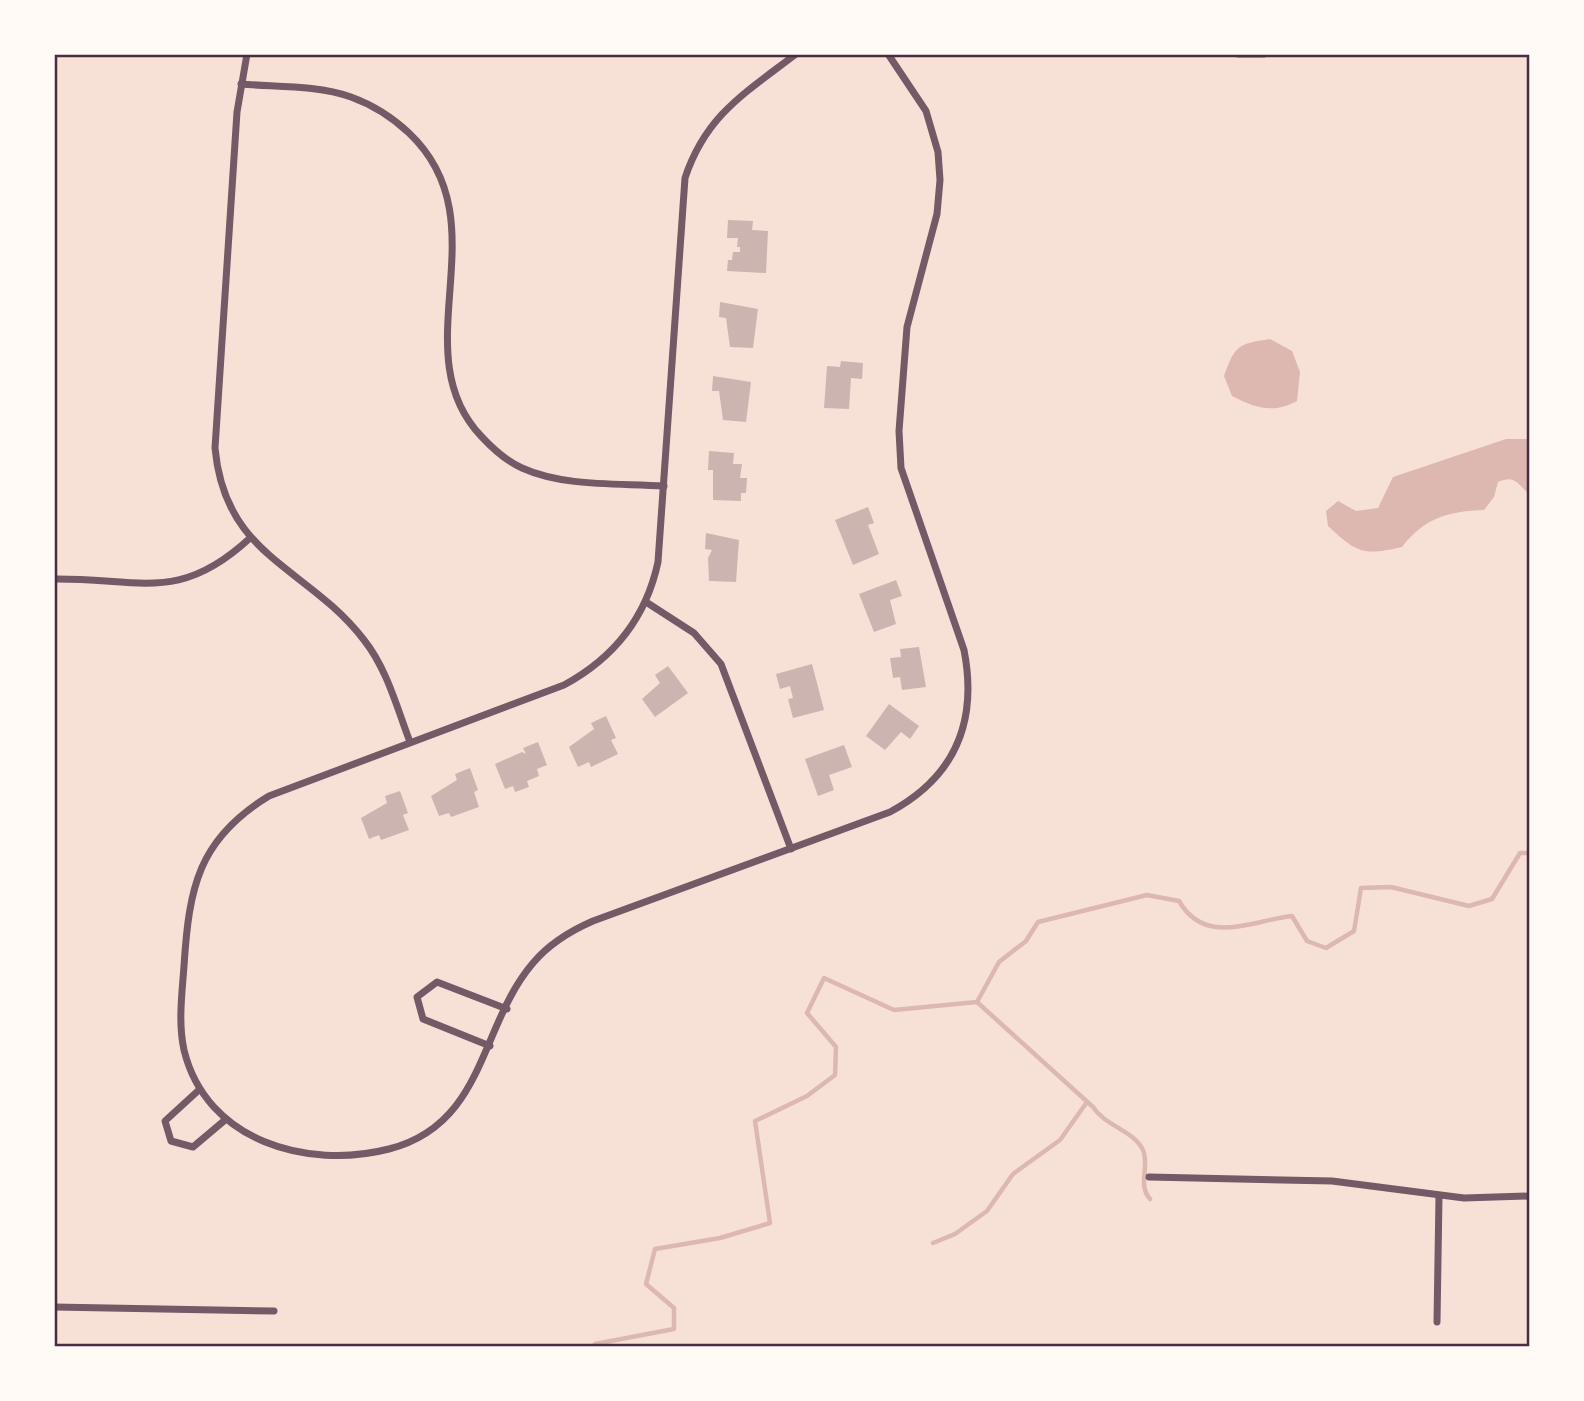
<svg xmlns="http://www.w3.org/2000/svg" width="1584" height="1401" font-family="'Roboto Condensed',sans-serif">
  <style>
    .water { fill: #dcb8b0 }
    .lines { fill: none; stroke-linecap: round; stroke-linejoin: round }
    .stream { stroke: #dcb8b0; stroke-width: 4.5 }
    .building { fill: #ccb4b1 }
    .minor { stroke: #755966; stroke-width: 7 }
    .neatline { fill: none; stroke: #4a2c40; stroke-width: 2.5 }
  </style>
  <rect width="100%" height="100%" fill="#f7e1d7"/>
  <g class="water">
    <path d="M1270,339L1292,351L1300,372L1297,401C1274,414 1255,408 1232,396L1224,376C1235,345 1238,344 1270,339Z"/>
    <path d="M1506,439H1530V495C1518,485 1516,474 1498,482L1494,497L1484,510C1449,511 1424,518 1402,547C1363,556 1357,553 1328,526L1326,511L1338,501L1356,511L1378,508L1393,477Z"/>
  </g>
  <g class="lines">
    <g class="stream">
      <path d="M977,1002L999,962L1026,941L1038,922L1147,895L1179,901C1205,946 1250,921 1292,916L1307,941L1326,948L1354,931L1361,888L1391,887L1469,906L1492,899L1520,853H1530"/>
      <path d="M977,1002L1093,1107C1105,1126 1133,1130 1143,1150C1150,1167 1137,1184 1150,1199"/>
      <polyline points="933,1243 955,1234 987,1211 1013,1174 1060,1140 1087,1102"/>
      <polyline points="594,1347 595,1344 674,1329 674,1308 646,1284 655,1249 720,1238 770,1223 755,1121 807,1096 835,1075 836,1047 807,1013 824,978 894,1010 977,1002"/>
    </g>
  </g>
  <g class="building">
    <polygon points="728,220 753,221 752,230 768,231 766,273 727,271 728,260 732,260 733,252 740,252 740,247 737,247 738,238 727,238"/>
    <polygon points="720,302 758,309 753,348 730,347 726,318 719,317"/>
    <polygon points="841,361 863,363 862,379 851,378 849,409 824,408 827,366 840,367"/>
    <polygon points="713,376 751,382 746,422 723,420 719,391 712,391"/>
    <polygon points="709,451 734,453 733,464 742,464 740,478 747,478 746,493 741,493 741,501 713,500 713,470 708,470"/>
    <polygon points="868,507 874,523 868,525 879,554 853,565 835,520"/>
    <polygon points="706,533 739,540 736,582 709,581 708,558 712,550 705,549"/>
    <polygon points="896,580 902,596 890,600 896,624 874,632 859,594"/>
    <polygon points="919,647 926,687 902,690 900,677 893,678 890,658 901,657 900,649"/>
    <polygon points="812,664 824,710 793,718 788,699 793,698 790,686 780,689 776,674"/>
    <polygon points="668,666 688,693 655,717 642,699 660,683 655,675"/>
    <polygon points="889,704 919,726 910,739 901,732 885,750 866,736"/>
    <polygon points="606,716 616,738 611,740 618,754 591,767 589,762 578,767 569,747 594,729 591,723"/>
    <polygon points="538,742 547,765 537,769 539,776 527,781 529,787 515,792 513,786 505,789 495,764 522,752 526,754 523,748"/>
    <polygon points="844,745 852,767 829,775 834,790 818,796 805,759"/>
    <polygon points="470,768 478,790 474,792 479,807 451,817 449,813 439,816 431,796 457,780 455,774"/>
    <polygon points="400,791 408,813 403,815 409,830 381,840 379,835 369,839 361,818 387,803 385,796"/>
  </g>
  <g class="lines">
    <g class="minor">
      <path d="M247,54L237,112L215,448C225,558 307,566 364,640C387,669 397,708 410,742"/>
      <path d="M796,54C745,93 706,115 685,178L658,562C646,618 614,658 564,685L269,796C198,839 189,888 184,966C182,994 178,1022 184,1050C206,1141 307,1170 389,1149C486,1124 479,1026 533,963C549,944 570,931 593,921L890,812C955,777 978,722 964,650L901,468L899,431L907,327L937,214L940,180L938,152L926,111L888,54"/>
      <polyline points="1238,54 1264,54"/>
      <path d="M241,84C277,87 317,85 351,97C373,105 392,117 409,133C504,223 400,350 481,436C493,449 506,461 522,468C564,487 618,483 664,486"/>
      <path d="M54,579C139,578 179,604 250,538"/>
      <polyline points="646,602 694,633 721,664 791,849"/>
      <polyline points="490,1046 423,1019 417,997 437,982 507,1009"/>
      <polyline points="200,1089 165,1121 171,1141 193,1147 225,1120"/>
      <polyline points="1149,1177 1332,1181 1464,1198 1530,1196"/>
      <polyline points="54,1307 274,1311"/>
      <polyline points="1437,1322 1439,1196"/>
    </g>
  </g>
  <rect width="1584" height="1401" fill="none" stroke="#fffaf5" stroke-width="112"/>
  <rect x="56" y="56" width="1472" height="1289" class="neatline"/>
</svg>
